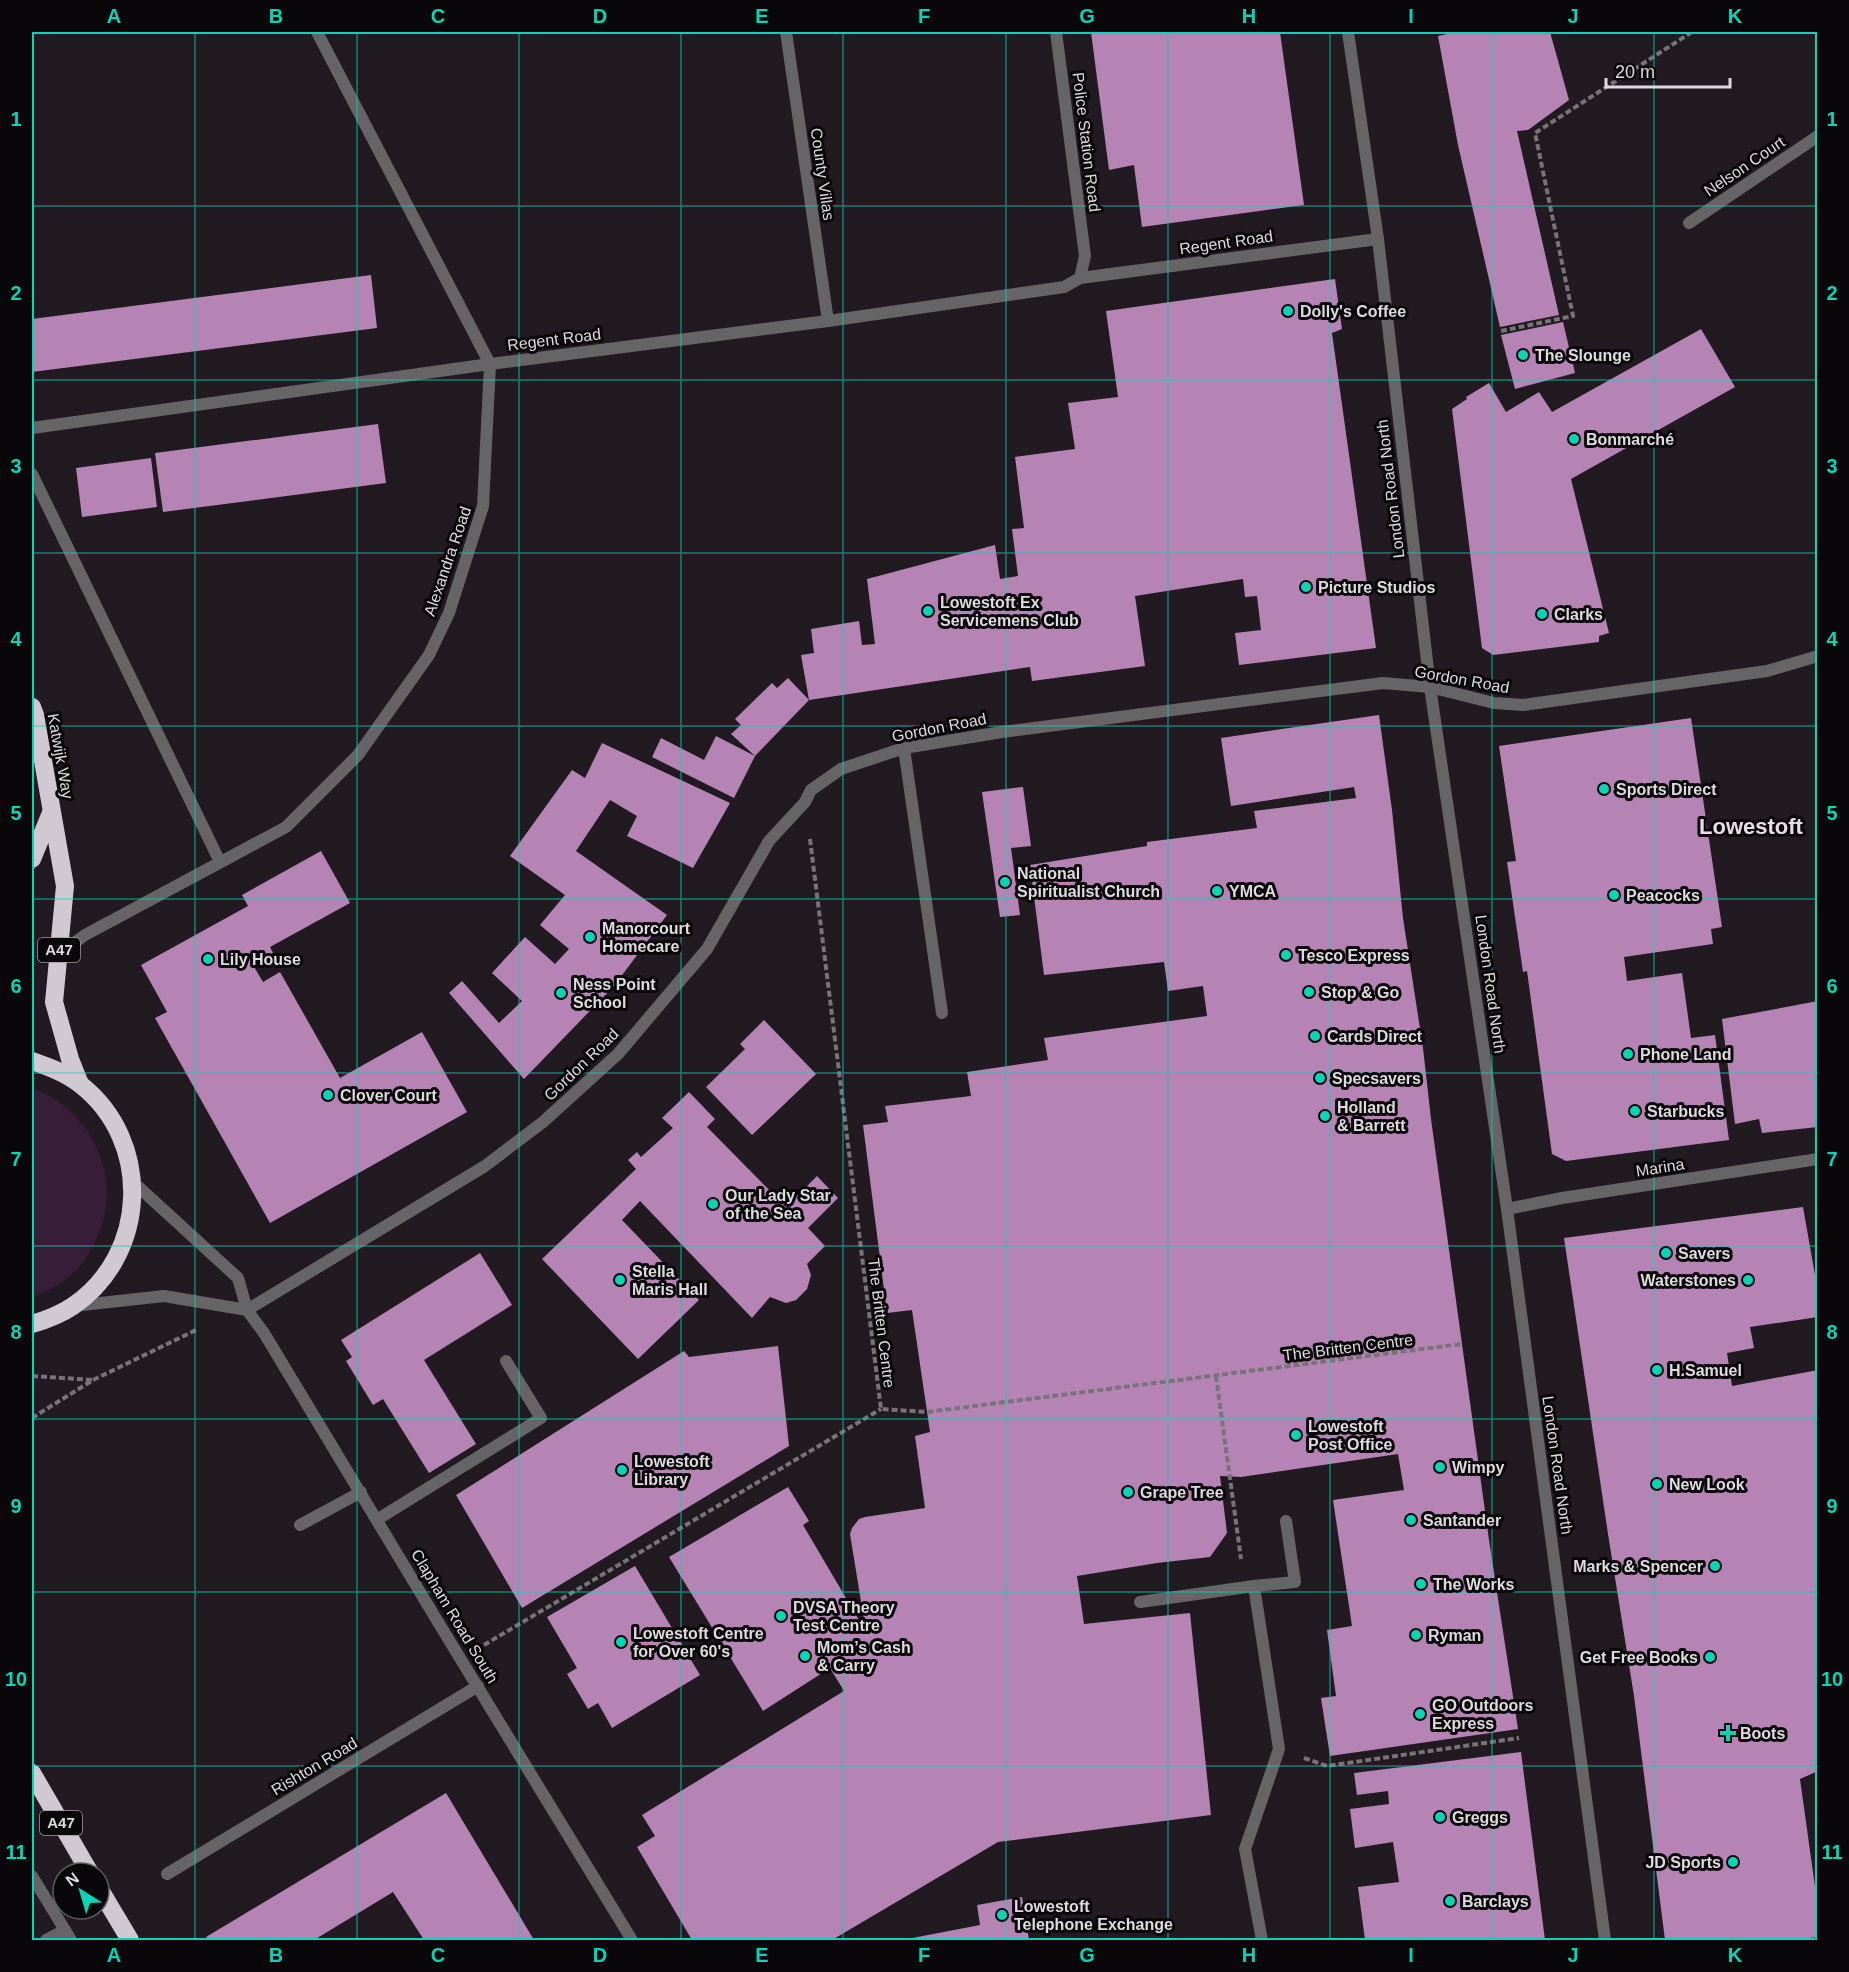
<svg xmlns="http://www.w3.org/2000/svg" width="1849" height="1972" font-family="Arial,sans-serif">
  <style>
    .green { fill: #381d38 }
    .building { fill: #b584b4 }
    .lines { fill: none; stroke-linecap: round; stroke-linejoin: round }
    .path { stroke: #787378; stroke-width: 4; stroke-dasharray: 6 3; stroke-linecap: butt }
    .lane { stroke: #676467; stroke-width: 12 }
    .street { stroke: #676467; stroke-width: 12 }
    .highway { stroke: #d1c9d1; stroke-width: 18 }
    .grid { fill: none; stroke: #08d5b5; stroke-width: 1.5; stroke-opacity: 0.55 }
    .poi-dot { fill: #08d5b5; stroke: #090709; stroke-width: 2 }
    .labels { text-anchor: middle; stroke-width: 6; stroke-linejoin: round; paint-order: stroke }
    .shield { fill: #090709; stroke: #9e9b9e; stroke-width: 1.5 }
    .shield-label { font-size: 15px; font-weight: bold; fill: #dedade }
    .street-label { font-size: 16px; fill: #dedade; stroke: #090709 }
    .poi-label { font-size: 16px; font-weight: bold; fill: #dedade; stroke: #090709; text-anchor: start }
    .district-label { font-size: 22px; font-weight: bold; fill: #e6dde5; stroke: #090709 }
    .neatline { fill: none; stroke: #08d5b5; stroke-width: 2 }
    .grid-label { font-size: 20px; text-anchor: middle; font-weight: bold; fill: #08d5b5 }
  </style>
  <rect width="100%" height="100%" fill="#211b21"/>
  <path class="green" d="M32,1088C91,1109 125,1178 97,1237C91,1251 83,1265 71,1275C59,1285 46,1292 32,1297Z"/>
  <g class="building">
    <polygon points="1091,32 1280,32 1304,205 1142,227 1134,165 1109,170"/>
    <polygon points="1457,32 1550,32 1569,100 1528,130 1517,131 1559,315 1500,327 1458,145 1438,36"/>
    <polygon points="371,275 377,328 32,372 32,319"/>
    <polygon points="1335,279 1342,329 1332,333 1376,648 1239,665 1235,633 1261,630 1257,596 1245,597 1243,579 1135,596 1145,666 1032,681 1030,667 809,700 755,756 734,798 652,757 661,738 704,760 716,736 755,756 731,734 741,725 735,719 772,683 777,688 788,678 809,700 801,655 814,653 811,629 859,621 862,645 875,644 867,579 995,545 1000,579 1018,576 1012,529 1024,528 1015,457 1075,449 1068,403 1118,397 1106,311"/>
    <polygon points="1563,322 1575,373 1515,389 1501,335"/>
    <polygon points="1701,329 1735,387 1571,479 1609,633 1599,636 1599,642 1493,655 1482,648 1452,409 1467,399 1466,397 1489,383 1506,412 1539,392 1552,412"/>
    <polygon points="378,424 386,483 163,512 155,453"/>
    <polygon points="151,458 157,507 82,517 76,468"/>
    <polygon points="1379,715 1392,810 1403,918 1423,1048 1431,1119 1489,1540 1518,1729 1330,1756 1321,1698 1336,1696 1327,1630 1352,1626 1333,1500 1404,1490 1398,1454 1241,1477 1220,1476 1227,1533 1210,1557 1157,1563 1077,1576 1084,1624 1190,1613 1211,1815 998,1842 832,1940 692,1940 637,1847 655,1836 642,1815 844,1691 830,1668 763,1711 669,1557 788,1487 809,1521 803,1525 866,1632 850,1534 852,1528 859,1519 865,1517 925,1508 915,1436 930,1432 912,1310 887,1313 863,1125 888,1122 885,1106 971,1096 967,1072 1048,1060 1044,1038 1207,1016 1203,986 1168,991 1164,962 1044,975 1030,865 1147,846 1147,842 1257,828 1254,811 1356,798 1354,787 1231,806 1221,738"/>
    <polygon points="1691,718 1722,927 1711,929 1713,944 1624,957 1627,981 1682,973 1691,1038 1715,1035 1729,1140 1566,1161 1552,1154 1527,971 1523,972 1507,862 1516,861 1499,746"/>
    <polygon points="602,743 730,803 693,868 627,836 637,816 610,800 576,851 667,915 614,986 524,1079 449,993 462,981 499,1023 522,1001 492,973 525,937 555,964 569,949 540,925 565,895 510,856 572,770 585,778"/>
    <polygon points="1023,787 1031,846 1011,848 1020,915 1000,917 982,792"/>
    <polygon points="321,851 350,903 270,947 273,953 253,965 263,982 280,972 340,1078 422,1032 467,1112 270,1223 155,1018 167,1012 141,965 248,906 242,895"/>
    <polygon points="1818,1001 1818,1127 1762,1133 1759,1119 1735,1124 1722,1019"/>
    <polygon points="764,1020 816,1074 752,1135 706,1087 745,1049 740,1044"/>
    <polygon points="689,1092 715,1119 707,1127 786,1207 817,1176 838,1198 808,1228 825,1246 807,1264 811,1275 807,1289 796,1300 786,1303 770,1297 752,1318 640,1201 622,1220 699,1300 638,1359 542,1259 636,1169 628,1160 637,1152 641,1157 673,1128 662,1118"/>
    <polygon points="1803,1207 1818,1292 1818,1317 1750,1327 1754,1348 1727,1353 1732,1386 1818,1370 1818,1771 1800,1779 1818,1908 1818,1937 1794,1940 1665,1940 1634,1696 1608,1534 1564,1238"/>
    <polygon points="480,1253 512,1305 424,1360 476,1444 429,1473 383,1399 373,1405 346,1361 352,1357 341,1340"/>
    <polygon points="778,1346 789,1446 522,1608 456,1495 684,1351 689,1357"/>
    <polygon points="635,1566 700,1675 612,1728 598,1703 588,1709 567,1674 577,1668 547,1617"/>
    <polygon points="1521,1752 1545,1940 1365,1940 1358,1887 1399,1882 1393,1842 1355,1848 1350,1809 1389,1804 1388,1791 1357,1795 1354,1773"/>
    <polygon points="446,1793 534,1940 424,1940 393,1892 314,1940 208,1940 206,1937"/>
    <polygon points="1022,1897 1029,1940 902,1940 980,1925 977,1905"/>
  </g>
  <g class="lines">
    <g class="path">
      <polyline points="1501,331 1573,316 1535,133 1692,32"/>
      <polyline points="810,839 881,1409 927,1412 1462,1344"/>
      <polyline points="32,1376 93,1380"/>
      <polyline points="1216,1376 1241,1559"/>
      <polyline points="32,1418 93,1380 196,1330"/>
      <polyline points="484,1645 881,1409"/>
      <polyline points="1304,1758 1327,1766 1519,1738"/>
    </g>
    <g class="lane">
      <polyline points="786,32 828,321"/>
      <polyline points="32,474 220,862"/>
      <polyline points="904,748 942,1013"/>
      <polyline points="247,1310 264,1333 438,1622"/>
      <polyline points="378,1519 541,1418 506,1361"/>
      <polyline points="300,1525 361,1492"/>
      <polyline points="1254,1586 1295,1582 1286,1521"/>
      <polyline points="1140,1602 1254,1586 1279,1749 1245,1849 1262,1940"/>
    </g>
    <g class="street">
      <polyline points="1348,32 1378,239 1430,687 1507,1209 1605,1940"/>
      <polyline points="1689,223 1818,136"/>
      <polyline points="1080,278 1378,239"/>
      <polyline points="32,428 490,364 828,321 1064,287 1080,278 1085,256 1056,32"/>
      <polyline points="58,955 85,935 286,827 358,755 429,655 449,613 483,506 490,364 317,32"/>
      <polyline points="133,1182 238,1278 247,1310"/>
      <polyline points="1507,1209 1562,1198 1818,1159"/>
      <polyline points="73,1306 164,1296 247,1310"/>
      <polyline points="247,1310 485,1166 543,1122 618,1054 707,949 769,841 805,802 811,790 841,769 904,748 1002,732 1383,683 1430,687 1494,703 1523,705 1767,671 1818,656"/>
      <polyline points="438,1622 632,1940"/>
      <polyline points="167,1874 478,1686"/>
      <polyline points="32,1876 71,1940"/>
      <polyline points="46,1940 65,1930"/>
    </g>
    <g class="highway">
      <polyline points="32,707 35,715 65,886 54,1002 70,1059 80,1084"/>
      <polyline points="32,859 51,813"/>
      <path d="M32,1061C49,1067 66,1073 81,1085C152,1141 149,1254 73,1306C61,1314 46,1320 32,1324"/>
      <polyline points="32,1773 90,1873"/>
      <polyline points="99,1888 130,1940"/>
    </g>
  </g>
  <path class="grid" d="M195,32V1940M357,32V1940M519,32V1940M681,32V1940M843,32V1940M1006,32V1940M1168,32V1940M1330,32V1940M1492,32V1940M1654,32V1940M32,206H1818M32,380H1818M32,553H1818M32,726H1818M32,899H1818M32,1073H1818M32,1246H1818M32,1419H1818M32,1592H1818M32,1766H1818"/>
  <g class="poi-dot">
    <circle cx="1288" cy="311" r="6"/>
    <circle cx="1523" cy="355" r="6"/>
    <circle cx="1574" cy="439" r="6"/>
    <circle cx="1306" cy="587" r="6"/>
    <circle cx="928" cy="611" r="6"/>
    <circle cx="1542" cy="614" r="6"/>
    <circle cx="1604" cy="789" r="6"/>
    <circle cx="1005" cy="882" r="6"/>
    <circle cx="1217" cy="891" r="6"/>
    <circle cx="1614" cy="895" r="6"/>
    <circle cx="590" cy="937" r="6"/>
    <circle cx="1286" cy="955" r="6"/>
    <circle cx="208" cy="959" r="6"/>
    <circle cx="1309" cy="992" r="6"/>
    <circle cx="561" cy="993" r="6"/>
    <circle cx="1315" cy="1036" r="6"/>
    <circle cx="1628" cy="1054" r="6"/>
    <circle cx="1320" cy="1078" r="6"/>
    <circle cx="328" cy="1095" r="6"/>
    <circle cx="1635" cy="1111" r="6"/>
    <circle cx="1325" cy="1116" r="6"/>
    <circle cx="713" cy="1204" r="6"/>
    <circle cx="1666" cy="1253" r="6"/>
    <circle cx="620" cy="1280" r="6"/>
    <circle cx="1748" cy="1280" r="6"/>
    <circle cx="1657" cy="1370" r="6"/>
    <circle cx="1296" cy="1435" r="6"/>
    <circle cx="1440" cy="1467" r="6"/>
    <circle cx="622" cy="1470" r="6"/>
    <circle cx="1657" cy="1484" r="6"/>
    <circle cx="1128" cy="1492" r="6"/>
    <circle cx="1411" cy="1520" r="6"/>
    <circle cx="1715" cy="1566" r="6"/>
    <circle cx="1421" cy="1584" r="6"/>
    <circle cx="781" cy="1616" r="6"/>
    <circle cx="1416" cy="1635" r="6"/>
    <circle cx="621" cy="1642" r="6"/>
    <circle cx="805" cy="1656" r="6"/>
    <circle cx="1710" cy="1657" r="6"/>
    <circle cx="1420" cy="1714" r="6"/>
    <path d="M1725 1724h6v6h6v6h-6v6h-6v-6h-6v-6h6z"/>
    <circle cx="1440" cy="1817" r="6"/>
    <circle cx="1733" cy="1862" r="6"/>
    <circle cx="1450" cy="1901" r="6"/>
    <circle cx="1002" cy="1915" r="6"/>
  </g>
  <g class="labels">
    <g class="shield">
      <rect x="38" y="938" width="42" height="24" rx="4.5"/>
      <rect x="40" y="1811" width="42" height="24" rx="4.5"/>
    </g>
    <g class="shield-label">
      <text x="59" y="955">A47</text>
      <text x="61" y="1828">A47</text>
    </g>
    <g class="street-label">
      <text transform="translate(1087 142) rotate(83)" y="6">Police Station Road</text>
      <text transform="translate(1744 166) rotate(-34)" y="6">Nelson Court</text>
      <text transform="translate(823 174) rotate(82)" y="6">County Villas</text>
      <text transform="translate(1226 242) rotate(-8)" y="6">Regent Road</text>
      <text transform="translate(554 339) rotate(-7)" y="6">Regent Road</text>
      <text transform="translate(1390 489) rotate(-97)" y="6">London Road North</text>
      <text transform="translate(447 561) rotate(-71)" y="6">Alexandra Road</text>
      <text transform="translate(1462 679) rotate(10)" y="6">Gordon Road</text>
      <text transform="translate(939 727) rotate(-11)" y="6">Gordon Road</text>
      <text transform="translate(61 756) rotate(80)" y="6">Katwijk Way</text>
      <text transform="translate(1491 984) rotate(82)" y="6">London Road North</text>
      <text transform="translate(581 1064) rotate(-44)" y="6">Gordon Road</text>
      <text transform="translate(1660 1167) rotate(-9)" y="6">Marina</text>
      <text transform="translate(882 1323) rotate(83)" y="6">The Britten Centre</text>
      <text transform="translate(1348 1347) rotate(-7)" y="6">The Britten Centre</text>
      <text transform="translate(1558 1465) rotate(82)" y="6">London Road North</text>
      <text transform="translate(455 1616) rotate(59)" y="6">Clapham Road South</text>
      <text transform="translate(314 1766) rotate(-31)" y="6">Rishton Road</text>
    </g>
    <g class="poi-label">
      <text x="1300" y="317">Dolly's Coffee</text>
      <text x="1535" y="361">The Slounge</text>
      <text x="1586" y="445">Bonmarché</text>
      <text x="1318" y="593">Picture Studios</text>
      <text x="940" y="608">Lowestoft Ex<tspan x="940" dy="18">Servicemens Club</tspan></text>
      <text x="1554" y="620">Clarks</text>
      <text x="1616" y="795">Sports Direct</text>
      <text x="1017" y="879">National<tspan x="1017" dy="18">Spiritualist Church</tspan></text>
      <text x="1229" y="897">YMCA</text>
      <text x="1626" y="901">Peacocks</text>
      <text x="602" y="934">Manorcourt<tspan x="602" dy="18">Homecare</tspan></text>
      <text x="1298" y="961">Tesco Express</text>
      <text x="220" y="965">Lily House</text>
      <text x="573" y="990">Ness Point<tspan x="573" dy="18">School</tspan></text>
      <text x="1321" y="998">Stop &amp; Go</text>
      <text x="1327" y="1042">Cards Direct</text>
      <text x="1640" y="1060">Phone Land</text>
      <text x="1332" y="1084">Specsavers</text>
      <text x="340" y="1101">Clover Court</text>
      <text x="1337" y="1113">Holland<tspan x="1337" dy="18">&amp; Barrett</tspan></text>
      <text x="1647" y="1117">Starbucks</text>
      <text x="725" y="1201">Our Lady Star<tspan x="725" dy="18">of the Sea</tspan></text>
      <text x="1678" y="1259">Savers</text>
      <text x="632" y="1277">Stella<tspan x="632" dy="18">Maris Hall</tspan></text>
      <text x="1736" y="1286" text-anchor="end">Waterstones</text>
      <text x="1669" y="1376">H.Samuel</text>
      <text x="1308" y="1432">Lowestoft<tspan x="1308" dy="18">Post Office</tspan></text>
      <text x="634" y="1467">Lowestoft<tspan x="634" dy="18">Library</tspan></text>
      <text x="1452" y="1473">Wimpy</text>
      <text x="1669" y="1490">New Look</text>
      <text x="1140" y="1498">Grape Tree</text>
      <text x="1423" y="1526">Santander</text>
      <text x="1703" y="1572" text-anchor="end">Marks &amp; Spencer</text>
      <text x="1433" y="1590">The Works</text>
      <text x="793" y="1613">DVSA Theory<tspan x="793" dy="18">Test Centre</tspan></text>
      <text x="633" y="1639">Lowestoft Centre<tspan x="633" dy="18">for Over 60's</tspan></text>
      <text x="1428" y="1641">Ryman</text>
      <text x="817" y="1653">Mom’s Cash<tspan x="817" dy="18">&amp; Carry</tspan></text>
      <text x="1698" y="1663" text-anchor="end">Get Free Books</text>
      <text x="1432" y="1711">GO Outdoors<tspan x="1432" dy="18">Express</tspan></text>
      <text x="1740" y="1739">Boots</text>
      <text x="1452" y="1823">Greggs</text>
      <text x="1721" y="1868" text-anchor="end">JD Sports</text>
      <text x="1462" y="1907">Barclays</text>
      <text x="1014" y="1912">Lowestoft<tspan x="1014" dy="18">Telephone Exchange</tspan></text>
    </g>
    <g class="district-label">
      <text x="1751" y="834">Lowestoft</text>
    </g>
  </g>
  <rect width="1849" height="1972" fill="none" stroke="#090709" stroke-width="66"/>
  <g transform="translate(81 1891) rotate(323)"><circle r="28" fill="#090709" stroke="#5e5b5e" stroke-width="1.5"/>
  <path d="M0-4.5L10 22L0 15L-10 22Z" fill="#08d5b5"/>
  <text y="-9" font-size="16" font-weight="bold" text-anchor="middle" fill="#dedade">N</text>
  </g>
  <path d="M1606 78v9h124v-9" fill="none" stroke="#dedade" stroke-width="3"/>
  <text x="1615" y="78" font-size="18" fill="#dedade" stroke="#090709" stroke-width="4.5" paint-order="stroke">20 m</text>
  <rect x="33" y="33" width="1783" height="1906" class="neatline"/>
  <g class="grid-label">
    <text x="114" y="23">A</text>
    <text x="276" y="23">B</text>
    <text x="438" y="23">C</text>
    <text x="600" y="23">D</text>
    <text x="762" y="23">E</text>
    <text x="924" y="23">F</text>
    <text x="1087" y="23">G</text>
    <text x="1249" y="23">H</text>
    <text x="1411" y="23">I</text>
    <text x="1573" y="23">J</text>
    <text x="1735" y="23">K</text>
    <text x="16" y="126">1</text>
    <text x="1832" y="126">1</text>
    <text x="16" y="300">2</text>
    <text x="1832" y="300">2</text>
    <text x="16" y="473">3</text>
    <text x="1832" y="473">3</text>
    <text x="16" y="646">4</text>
    <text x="1832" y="646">4</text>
    <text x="16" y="820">5</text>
    <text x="1832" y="820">5</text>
    <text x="16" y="993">6</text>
    <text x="1832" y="993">6</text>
    <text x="16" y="1166">7</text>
    <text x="1832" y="1166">7</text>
    <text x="16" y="1339">8</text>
    <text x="1832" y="1339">8</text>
    <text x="16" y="1513">9</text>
    <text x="1832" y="1513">9</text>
    <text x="16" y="1686">10</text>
    <text x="1832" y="1686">10</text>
    <text x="16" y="1859">11</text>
    <text x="1832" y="1859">11</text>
    <text x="114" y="1962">A</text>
    <text x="276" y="1962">B</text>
    <text x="438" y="1962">C</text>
    <text x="600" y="1962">D</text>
    <text x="762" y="1962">E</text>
    <text x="924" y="1962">F</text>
    <text x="1087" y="1962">G</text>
    <text x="1249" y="1962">H</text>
    <text x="1411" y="1962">I</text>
    <text x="1573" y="1962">J</text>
    <text x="1735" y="1962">K</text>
  </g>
</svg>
